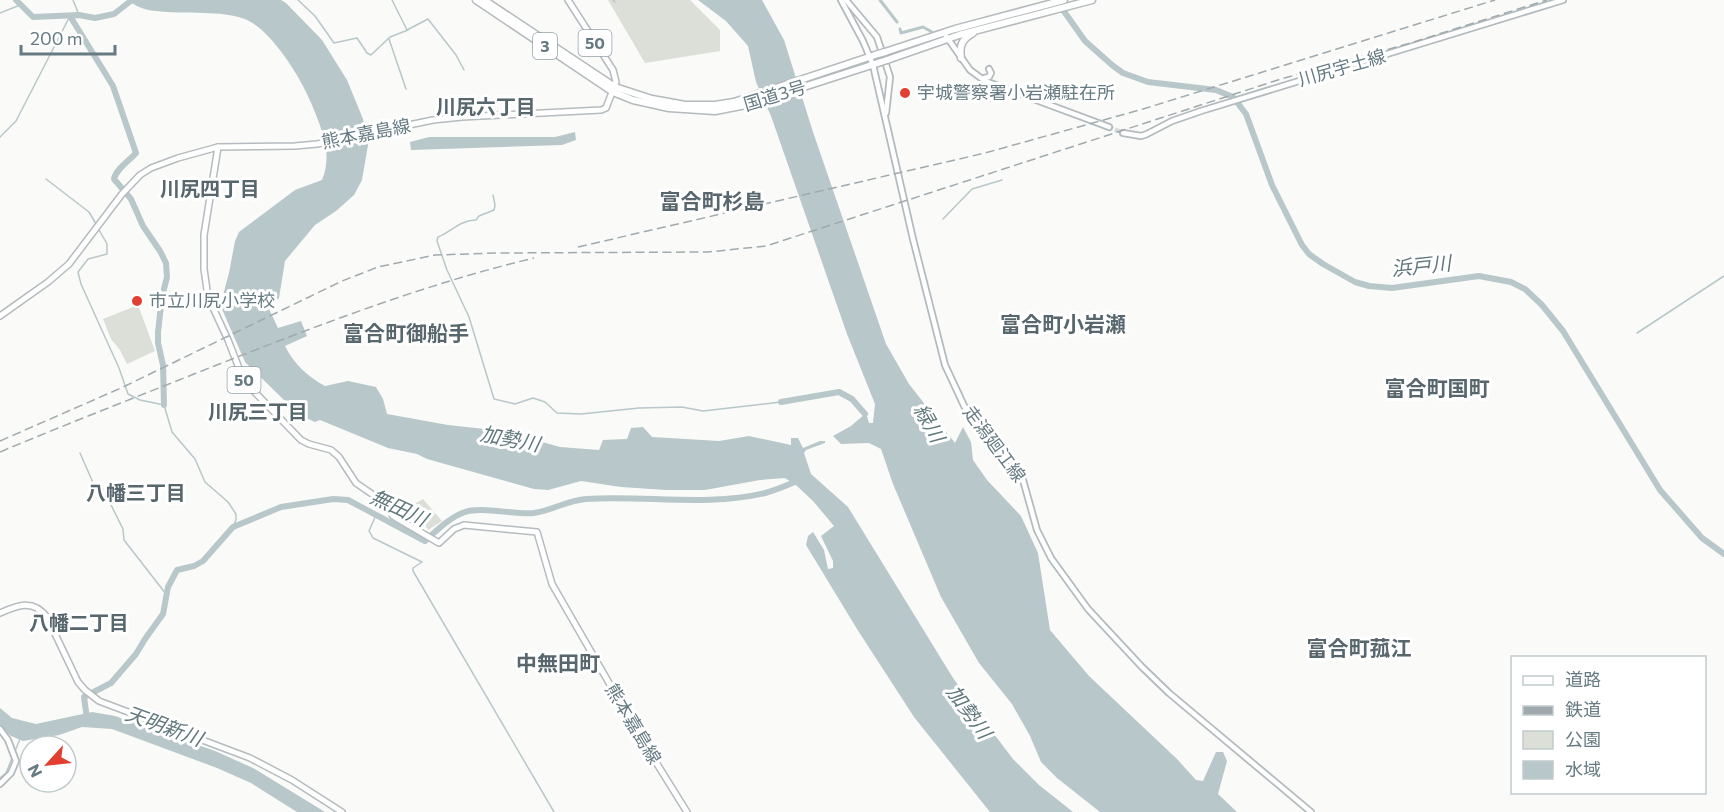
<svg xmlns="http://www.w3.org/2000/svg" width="1724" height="812" font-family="Commissioner,'Noto Sans JP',sans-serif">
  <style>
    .green { fill: #dbdfd7 }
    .water { fill: #b8c7c9 }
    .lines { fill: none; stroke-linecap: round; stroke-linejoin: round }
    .stream { stroke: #b8c7c9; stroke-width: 1.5 }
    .canal { stroke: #b8c7c9; stroke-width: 3 }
    .river { stroke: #b8c7c9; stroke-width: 6 }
    .secondary-tunnel { stroke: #d5dada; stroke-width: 4.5; stroke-dasharray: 4.5 2; stroke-linecap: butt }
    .secondary-casing { stroke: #b3bbbe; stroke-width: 8 }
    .primary-casing { stroke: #b5bbbe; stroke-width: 8 }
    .trunk-casing { stroke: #b4babd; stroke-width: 9 }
    .secondary { stroke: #fff; stroke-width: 4.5 }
    .primary { stroke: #fff; stroke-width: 5 }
    .trunk { stroke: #fff; stroke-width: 6 }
    .rail { stroke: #a0aaae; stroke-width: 1.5; stroke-dasharray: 9 4.5; stroke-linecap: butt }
    .trunk-bridge-casing { stroke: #b4babd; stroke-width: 9; stroke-linecap: butt }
    .trunk-bridge { stroke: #fff; stroke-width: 6 }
    .poi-dot { fill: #e14031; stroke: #fff; stroke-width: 2 }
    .labels { text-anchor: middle; stroke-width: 6; stroke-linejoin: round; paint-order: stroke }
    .shield { fill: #fff; stroke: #93a2a8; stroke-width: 1.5 }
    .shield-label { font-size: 16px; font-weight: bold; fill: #657a82 }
    .street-label { font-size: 18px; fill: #657a82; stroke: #fff }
    .poi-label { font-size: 18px; fill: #657a82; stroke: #fff; text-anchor: start }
    .neighbourhood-label { font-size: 20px; font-weight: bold; fill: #57676d; stroke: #fff }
    .water-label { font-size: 20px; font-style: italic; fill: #60787c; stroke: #fff }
    .quarter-label { font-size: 21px; font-weight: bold; fill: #57676d; stroke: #fff }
  </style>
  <rect width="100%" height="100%" fill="#fafaf8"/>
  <g class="green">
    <polygon points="608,0 690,0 720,30 720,51 645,63"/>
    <polygon points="138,305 155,351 127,364 120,350 111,339 103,319"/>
    <polygon points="423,499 442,521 428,530 414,504"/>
  </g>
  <g class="water">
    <path d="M128,0H281L286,3L322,40L347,80L363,119L368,145L362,180L354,195L336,211L315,225L285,261L279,298L269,309L278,328L301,321L307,336L285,346C294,364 307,376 325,386L348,381L376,387L383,399L387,414L448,425L503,431L560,447L599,450L603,440L627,439L631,428L643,427L652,437L719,441L749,436L791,445V438H798L803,448L820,441H825V443L806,450L804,453L811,474L848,507L953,678L987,725L1013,759L1039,785L1073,812H990L914,717L857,629L806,545L808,536L813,532L824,550L828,569L833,568V561L821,536L834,526L813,501L797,486L785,478L760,480L705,490H666L621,487L581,481L548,490L534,489L427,459L417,454L388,448L320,420L315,422L306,418L305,412L284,400L245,362L218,300L222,299L229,273L235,241L239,232L295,190L322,180C333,153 322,130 312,105C302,80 274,34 249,21C227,10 191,14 167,12C153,11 139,10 128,0Z"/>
    <polygon points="698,0 762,0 784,40 813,132 886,344 909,384 955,443 963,427 971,442 973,460 987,480 1021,516 1038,553 1050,630 1089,676 1177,759 1196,780 1203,781 1216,752 1223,752 1227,761 1218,794 1237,812 1100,812 1057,778 1041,762 1030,736 1012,704 979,663 941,597 893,484 881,449 869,443 841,444 833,436 851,426 866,413 869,423 873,423 875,404 847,334 771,116 756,82 748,46 726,21"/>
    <polygon points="575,132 576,140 562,145 411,150 410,142 429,137 555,137"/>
    <polygon points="0,708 12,718 36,724 92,712 115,716 215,751 253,768 325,812 297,812 251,783 217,768 112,729 82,727 59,735 23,741 11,736 0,726"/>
  </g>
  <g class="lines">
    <g class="stream">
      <polyline points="73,0 79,15"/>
      <polyline points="298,0 315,16 334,43 357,38 367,53 371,55 390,37 408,30"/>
      <polyline points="392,0 407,30 428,19 456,55 464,70"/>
      <polyline points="613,0 615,2"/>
      <polyline points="0,13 20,5"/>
      <polyline points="389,39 406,89"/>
      <polyline points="0,137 16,121 70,16"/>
      <polyline points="46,179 89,212 96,224"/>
      <path d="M493,195L495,205L494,210L479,216L476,220C460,220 451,232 438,237L437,241L447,270L469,317L494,399L515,404L533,398L545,402L557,413L581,414L639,408L682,407L703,411L781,402"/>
      <polyline points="943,219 972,189 1002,180"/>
      <polyline points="98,228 107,244 107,254 88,259 78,272 81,284 119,368 128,394 140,400 164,405 172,432 195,459 205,482 228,502 236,514 236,520 233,527"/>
      <polyline points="1637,333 1724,276"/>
      <polyline points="80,453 94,485 102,487 123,529 124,540 166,594"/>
      <polyline points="376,515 369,531 373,538 422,562 413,568 413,571 554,812"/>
      <polyline points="15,751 20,739"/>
      <polyline points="0,778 6,773 13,756"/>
    </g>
    <g class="canal">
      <polyline points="880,0 897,22"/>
      <polyline points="900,29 901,33 923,27 932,32"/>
    </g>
    <g class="river">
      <polyline points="16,0 33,17 79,15 95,18 114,14 132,0"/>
      <polyline points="1056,0 1085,41 1112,65 1123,73 1148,82 1216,90 1233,97 1246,114 1272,185 1302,245 1309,254 1323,264 1355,282 1369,286 1392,288 1479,276 1511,282 1525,289 1542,305 1563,331 1660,490 1702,538 1724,554"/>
      <path d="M70,16L113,86L136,153C129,161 116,169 114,179L131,199L143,226L160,251L166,263L167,277L162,297L158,332V343L163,365L164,405"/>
      <polyline points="781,402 839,392 852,399 865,414"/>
      <path d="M87,719L84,697L111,683L136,654L145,639L163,614L168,587L177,570L194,566L203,561L233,527L281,507L333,499L348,500L425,541C436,531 450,517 465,512C481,506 514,515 534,513C551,511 568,500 586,499C645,495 707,507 765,493C776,490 788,485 799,480"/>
    </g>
    <polyline class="secondary-tunnel" points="1109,127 1123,133"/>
    <g class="secondary-casing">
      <g id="secondary">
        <polyline points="841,0 863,41 873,65 913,239 945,365 966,410 1016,467 1023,480 1037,530 1051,558 1088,609 1142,667 1169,693 1311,812"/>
        <polyline points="846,0 877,37 890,77 886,113"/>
        <polyline points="946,36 970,70 985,81 1109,127"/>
        <polyline points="984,78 989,77 991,73 989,69"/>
        <polyline points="1123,133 1141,136 1147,134 1172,121 1201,111 1563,0"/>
        <polyline points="0,729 8,740 16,761 11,773 0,784"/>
      </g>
    </g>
    <g class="primary-casing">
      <g id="primary">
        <polyline points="218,147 204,235 204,269 208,297 228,340 244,381 301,440 309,444 331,450 339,457 356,483 385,503 393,516 439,543 454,529 464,525 537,532 552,584 639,735 687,812"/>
        <polyline points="0,316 48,282 69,264 122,194 140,175 151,168 178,158 218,147 295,146 317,144 433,120 462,117 601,110 606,108 616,82 613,70 568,0"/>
        <path d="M0,613C18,605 33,599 47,617L78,682L85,690L99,701L250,758L292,780L342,812"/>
      </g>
    </g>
    <g class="trunk-casing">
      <g id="trunk">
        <polyline points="476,0 613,92 633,100 669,108 715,111 751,104 881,62"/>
        <polyline points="484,0 615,87 652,99 685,105 715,105 734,102 878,54"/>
        <polyline points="885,52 955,29 1064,0"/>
        <path d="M961,58C959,46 962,39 973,33"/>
        <polyline points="887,60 959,35 1092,0"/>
      </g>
    </g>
    <use href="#secondary" class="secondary"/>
    <use href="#primary" class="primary"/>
    <use href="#trunk" class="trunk"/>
    <g class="rail">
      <polyline points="578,247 985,153 1143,109 1495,0"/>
      <polyline points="0,441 121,388 342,281 378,267 435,255 498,253 708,252 766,246 1281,79 1407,44 1547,0"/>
      <path d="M0,452C64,425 129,400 194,374C306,330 417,286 534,258"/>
    </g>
    <g class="trunk-bridge-casing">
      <g id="trunk-bridge">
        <polyline points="878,54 885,52"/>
        <polyline points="881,62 887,60"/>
      </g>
    </g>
    <use href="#trunk-bridge" class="trunk-bridge"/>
  </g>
  <g class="poi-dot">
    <circle cx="905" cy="93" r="6"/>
    <circle cx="137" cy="301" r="6"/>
  </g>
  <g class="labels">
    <g class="shield">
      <rect x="578.5" y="30" width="33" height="26" rx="4.5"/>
      <rect x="533" y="33" width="24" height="26" rx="4.5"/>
      <rect x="227.5" y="367" width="33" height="26" rx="4.5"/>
    </g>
    <g class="shield-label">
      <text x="595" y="49">50</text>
      <text x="545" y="52">3</text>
      <text x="244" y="386">50</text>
    </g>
    <g class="street-label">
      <text transform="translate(1342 68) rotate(-16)" y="6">川尻宇土線</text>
      <text transform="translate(775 96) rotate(-17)" y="6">国道3号</text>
      <text transform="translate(366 134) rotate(-11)" y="6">熊本嘉島線</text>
      <text transform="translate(994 444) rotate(53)" y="6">走潟廻江線</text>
      <text transform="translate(633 724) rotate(59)" y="6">熊本嘉島線</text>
    </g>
    <g class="poi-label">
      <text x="917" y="99">宇城警察署小岩瀬駐在所</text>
      <text x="149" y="307">市立川尻小学校</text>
    </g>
    <g class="neighbourhood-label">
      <text x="486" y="114">川尻六丁目</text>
      <text x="210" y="196">川尻四丁目</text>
      <text x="258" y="419">川尻三丁目</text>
      <text x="136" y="500">八幡三丁目</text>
      <text x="79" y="630">八幡二丁目</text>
    </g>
    <g class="water-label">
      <text transform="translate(1421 266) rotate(-6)" y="7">浜戸川</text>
      <text transform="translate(929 423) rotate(61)" y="7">緑川</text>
      <text transform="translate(510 439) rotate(11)" y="7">加勢川</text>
      <text transform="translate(399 508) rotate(25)" y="7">無田川</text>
      <text transform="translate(969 712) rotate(54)" y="7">加勢川</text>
      <text transform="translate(164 726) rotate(20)" y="7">天明新川</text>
    </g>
    <g class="quarter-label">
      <text x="712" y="209">富合町杉島</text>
      <text x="1063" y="332">富合町小岩瀬</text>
      <text x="406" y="341">富合町御船手</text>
      <text x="1437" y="396">富合町国町</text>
      <text x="1359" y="656">富合町菰江</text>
      <text x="558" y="671">中無田町</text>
    </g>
  </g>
  <rect x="1511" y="656" width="195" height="138" fill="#ffffff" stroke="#c1cacd" stroke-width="1.5"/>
  <rect x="1523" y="676" width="30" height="9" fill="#ffffff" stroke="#c1cacd" stroke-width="1.5"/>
  <text x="1565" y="686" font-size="18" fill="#657a82">道路</text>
  <rect x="1523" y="706" width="30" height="9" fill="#a0aaae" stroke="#c1cacd" stroke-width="1.5"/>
  <text x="1565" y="716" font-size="18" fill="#657a82">鉄道</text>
  <rect x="1523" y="731" width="30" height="18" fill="#dbdfd7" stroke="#c1cacd" stroke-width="1.5"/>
  <text x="1565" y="746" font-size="18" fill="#657a82">公園</text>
  <rect x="1523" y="761" width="30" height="18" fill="#b8c7c9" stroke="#c1cacd" stroke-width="1.5"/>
  <text x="1565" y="776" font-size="18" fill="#657a82">水域</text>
  <g transform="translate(48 764) rotate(243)"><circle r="28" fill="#ffffff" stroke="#c1cacd" stroke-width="1.5"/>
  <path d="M0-4.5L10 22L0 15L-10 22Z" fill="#e14031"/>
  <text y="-9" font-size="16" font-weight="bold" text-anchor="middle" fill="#657a82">N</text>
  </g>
  <path d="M21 45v9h94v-9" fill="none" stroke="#657a82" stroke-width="3"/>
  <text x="30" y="45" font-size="18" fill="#657a82" stroke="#ffffff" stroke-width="4.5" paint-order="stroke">200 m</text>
</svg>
